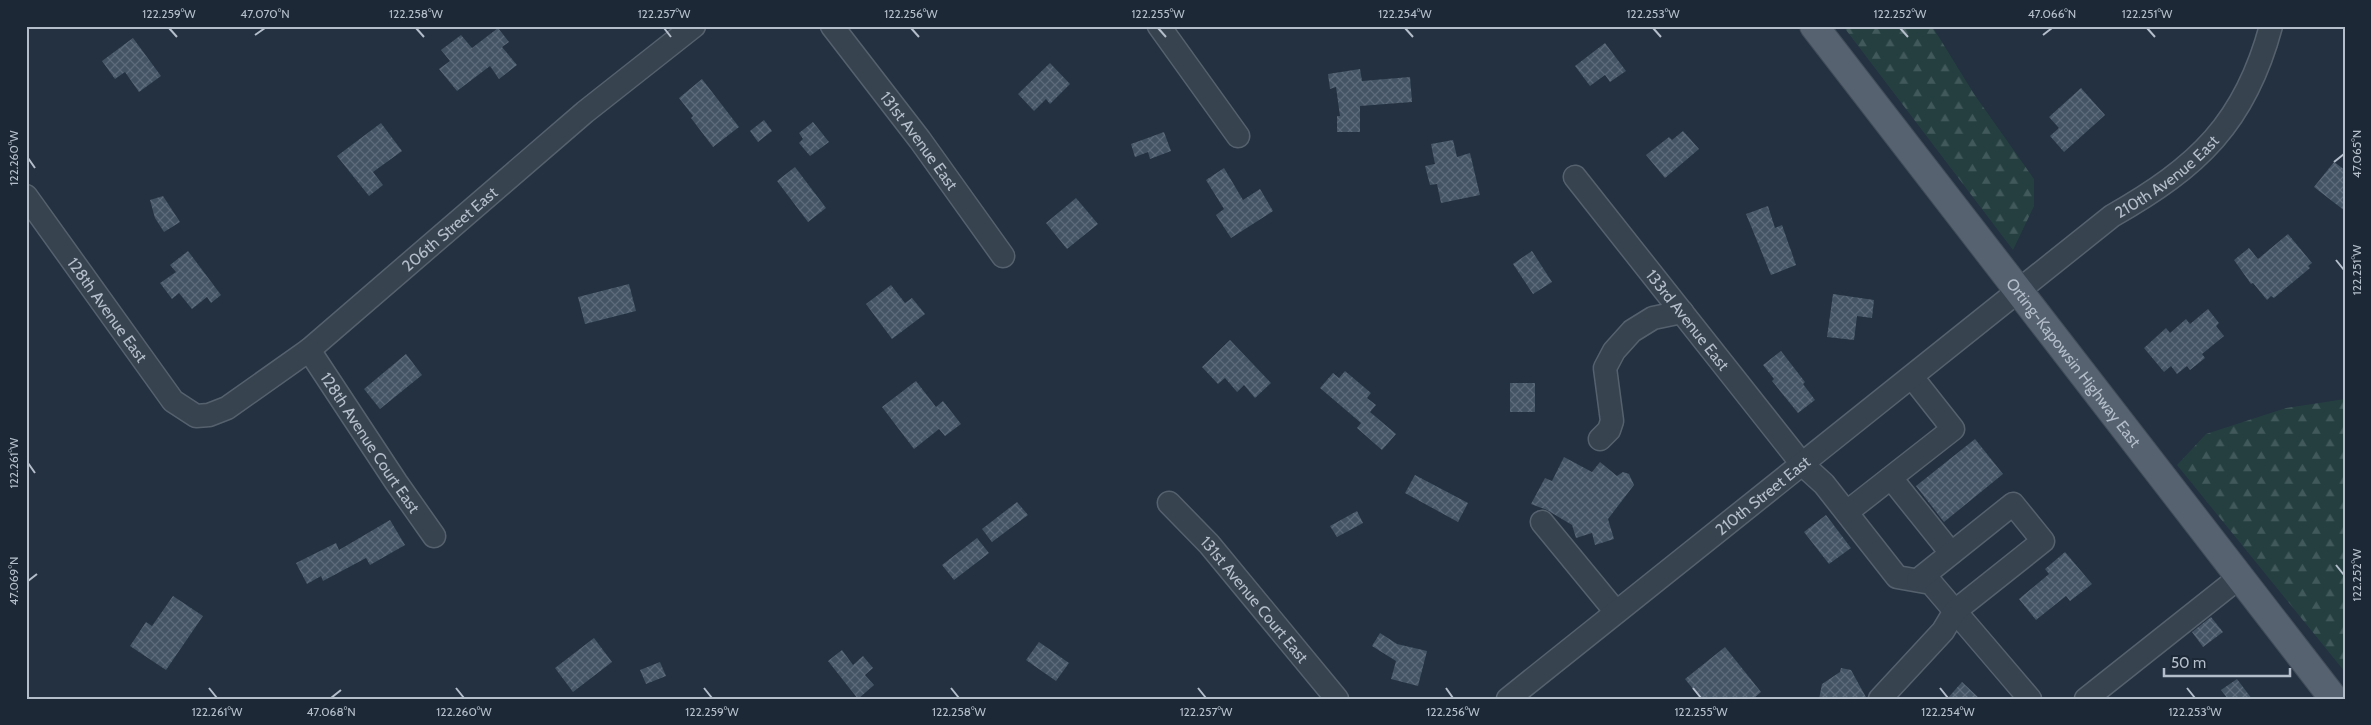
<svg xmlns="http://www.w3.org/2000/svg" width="2371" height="725" font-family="Cabin,sans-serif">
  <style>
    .forest { fill: url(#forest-firs) }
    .building { fill: url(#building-cross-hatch) }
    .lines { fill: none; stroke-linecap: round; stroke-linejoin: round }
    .minor-casing { stroke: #56616e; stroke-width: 25 }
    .major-casing { stroke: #414c59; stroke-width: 30 }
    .minor { stroke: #384350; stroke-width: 22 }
    .major { stroke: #566270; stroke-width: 28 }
    .ticks { fill: none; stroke: #b4becb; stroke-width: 2 }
    .labels { text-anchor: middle; stroke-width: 4.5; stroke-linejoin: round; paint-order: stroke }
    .street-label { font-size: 16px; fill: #b4becb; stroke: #1c2835 }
    .neatline { fill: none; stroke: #b4becb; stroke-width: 2 }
    .ticks-label { font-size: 12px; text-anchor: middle; fill: #b4becb }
  </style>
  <defs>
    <pattern id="forest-firs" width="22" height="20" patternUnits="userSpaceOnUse" patternTransform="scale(1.25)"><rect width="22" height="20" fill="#253f41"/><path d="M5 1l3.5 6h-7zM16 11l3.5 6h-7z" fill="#42595b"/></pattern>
    <pattern id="building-cross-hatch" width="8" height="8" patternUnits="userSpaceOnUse" patternTransform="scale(1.25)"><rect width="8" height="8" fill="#445465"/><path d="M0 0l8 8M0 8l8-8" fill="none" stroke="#5d6b7a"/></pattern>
  </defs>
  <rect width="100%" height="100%" fill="#233140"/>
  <g class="forest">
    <polygon points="1843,26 1932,26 1974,94 2034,179 2034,206 2013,250"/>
    <polygon points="2345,399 2345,672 2177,465 2206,434 2286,408"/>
  </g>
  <g class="building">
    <polygon points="498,28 509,42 502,47 517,65 499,79 490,66 457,91 439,69 450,61 441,50 461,35 472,48"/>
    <polygon points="133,38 161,76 139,92 125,72 115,79 102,61"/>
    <polygon points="1605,43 1626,71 1610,82 1605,75 1590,86 1575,66"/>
    <polygon points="1050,63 1070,84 1050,104 1046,99 1034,111 1018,94"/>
    <polygon points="1360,69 1362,81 1410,77 1412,102 1360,106 1360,132 1337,132 1337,116 1340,116 1336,87 1330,89 1328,74"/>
    <polygon points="702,79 739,127 713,147 691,118 693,116 679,98"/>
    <polygon points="2081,88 2105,115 2064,152 2050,136 2059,128 2049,117"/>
    <polygon points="764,120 772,131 758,142 750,131"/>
    <polygon points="813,122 829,142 810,156 799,143 803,139 799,133"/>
    <polygon points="381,123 402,151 373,172 383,185 369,196 337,156"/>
    <polygon points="1683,131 1699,149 1665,178 1646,155 1669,137 1672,140"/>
    <polygon points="1164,132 1171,151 1150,159 1148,152 1135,157 1131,144"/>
    <polygon points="1453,140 1457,157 1470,153 1480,195 1441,203 1437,184 1430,185 1425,166 1435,164 1431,144"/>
    <polygon points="2334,162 2345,170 2345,211 2314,187"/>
    <polygon points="795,167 826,208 808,222 777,181"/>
    <polygon points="1224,168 1243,200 1260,189 1273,211 1231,238 1216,215 1224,209 1206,180"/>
    <polygon points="163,196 180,222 164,232 155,218 150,200"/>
    <polygon points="1076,198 1098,224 1067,249 1046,223"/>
    <polygon points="1768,206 1775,228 1782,225 1796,265 1771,275 1746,214"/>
    <polygon points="2288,234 2312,263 2308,266 2310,268 2274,298 2271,296 2267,300 2253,283 2251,284 2234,260 2249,248 2258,259"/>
    <polygon points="188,251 221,295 211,303 207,297 192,309 179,293 172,299 160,283 176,272 170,265"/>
    <polygon points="1532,251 1552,282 1533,294 1513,264"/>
    <polygon points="629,284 636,311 585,324 578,297"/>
    <polygon points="891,285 905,303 912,298 925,314 892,339 866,304"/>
    <polygon points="1833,294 1874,300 1872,318 1857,316 1854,340 1827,337"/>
    <polygon points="2208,309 2219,323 2216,326 2224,336 2202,354 2205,358 2190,370 2187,366 2177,374 2171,366 2164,372 2144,348 2166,328 2170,333 2186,319 2190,324"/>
    <polygon points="1230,340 1271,383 1255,398 1244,385 1237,392 1225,378 1218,384 1202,367"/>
    <polygon points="1781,351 1805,382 1803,384 1815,400 1798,413 1772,381 1774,379 1763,365"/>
    <polygon points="406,354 422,375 380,409 364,389"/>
    <polygon points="1345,371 1371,393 1367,398 1376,405 1370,412 1396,434 1382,450 1357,428 1361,423 1320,388 1333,373 1339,378"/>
    <polygon points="916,381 936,407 943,401 961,424 945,436 939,429 914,449 882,407"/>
    <rect x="1510" y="383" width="25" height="29"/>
    <polygon points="1975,439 2003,474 1944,522 1916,486"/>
    <polygon points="1564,457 1592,472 1600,462 1617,476 1623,472 1629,474 1634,485 1608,519 1614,539 1595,545 1592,533 1576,538 1572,525 1547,510 1531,504 1545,478 1552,481"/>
    <polygon points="1415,475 1468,503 1458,522 1405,493"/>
    <polygon points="1017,502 1028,515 992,542 982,529"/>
    <polygon points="1357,511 1363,523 1337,537 1330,526"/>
    <polygon points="1826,515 1851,548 1829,564 1804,532"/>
    <polygon points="390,520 405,545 370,565 366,558 323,581 321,576 307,584 296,563 336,543 339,550"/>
    <polygon points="977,538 989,553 954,580 942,565"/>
    <polygon points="2065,552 2092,584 2070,601 2066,596 2036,620 2019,599 2049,574 2045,569"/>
    <polygon points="173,596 203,616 166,670 130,646 146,622 152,626"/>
    <polygon points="2211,617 2223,632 2203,647 2192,632"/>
    <polygon points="1380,633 1397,644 1427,651 1418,686 1391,679 1396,661 1372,646"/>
    <polygon points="594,638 612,662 573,692 555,668"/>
    <polygon points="1039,642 1069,663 1056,681 1026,660"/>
    <polygon points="1725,647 1761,692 1753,699 1701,699 1685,679"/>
    <polygon points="842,650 853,665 863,656 873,668 865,675 874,685 858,699 828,661"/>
    <polygon points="660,662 666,676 646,684 640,670"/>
    <polygon points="1841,668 1851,670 1867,699 1819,699 1822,684 1840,672"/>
    <polygon points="2237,679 2252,699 2228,699 2221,690"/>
    <polygon points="1962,682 1980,699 1947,699"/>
  </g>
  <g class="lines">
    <g class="minor-casing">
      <g id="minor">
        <path id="s1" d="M832,26L920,140L1003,256"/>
        <polyline points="1159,26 1238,136"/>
        <path id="s2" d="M1575,177L1802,464L1824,484L1897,577L1931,583L2030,699"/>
        <path id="s3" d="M26,196L173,401L196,416L209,415L227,408L309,350L585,112L694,26"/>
        <path id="s4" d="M309,350L396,482L434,536"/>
        <polyline points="1600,439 1609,430 1612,421 1605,368 1614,351 1632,331 1653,318 1682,312"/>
        <polyline points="1891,478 1951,553"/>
        <path id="s5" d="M1169,503L1209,544L1337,699"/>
        <polyline points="1847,512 1953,429 1912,377"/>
        <polyline points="1542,522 1616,612"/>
        <path id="s6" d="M1508,699L2112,216C2198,167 2245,123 2271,26"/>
        <polyline points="1880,699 1943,631 1955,611 2043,541 2013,504 1918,580"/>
        <polyline points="2086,699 2241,576"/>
      </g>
    </g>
    <g class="major-casing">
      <g id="major">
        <path id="s7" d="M1814,26L2334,699"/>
      </g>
    </g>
    <use href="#minor" class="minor"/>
    <use href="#major" class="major"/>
  </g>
  <path class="ticks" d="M169,28L177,37M416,28L424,37M664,28L671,37M911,28L919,37M1158,28L1166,37M1405,28L1413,37M1653,28L1661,37M1900,28L1908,37M2147,28L2155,37M255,35L265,28M2043,35L2052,28M28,158L35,168M2334,162L2344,154M2336,260L2344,270M28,463L35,473M2336,565L2344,575M28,581L37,574M209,688L217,698M456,688L464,698M704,688L712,698M951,688L959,698M1198,688L1206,698M1446,688L1453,698M1693,688L1701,698M1940,688L1948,698M2187,688L2195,698M331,698L341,690"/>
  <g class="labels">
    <g class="street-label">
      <text dy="6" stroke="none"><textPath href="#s1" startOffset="144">131st Avenue East</textPath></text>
      <text dy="6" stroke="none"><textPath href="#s6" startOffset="841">210th Avenue East</textPath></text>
      <text dy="6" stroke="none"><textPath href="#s3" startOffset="598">206th Street East</textPath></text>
      <text dy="6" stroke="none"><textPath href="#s3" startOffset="140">128th Avenue East</textPath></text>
      <text dy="6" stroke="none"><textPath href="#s2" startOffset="182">133rd Avenue East</textPath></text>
      <text dy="6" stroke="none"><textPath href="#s7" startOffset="425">Orting-Kapowsin Highway East</textPath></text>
      <text dy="6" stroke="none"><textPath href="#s4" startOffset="111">128th Avenue Court East</textPath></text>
      <text dy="6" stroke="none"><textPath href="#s6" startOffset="326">210th Street East</textPath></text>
      <text dy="6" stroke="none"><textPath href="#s5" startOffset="129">131st Avenue Court East</textPath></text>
    </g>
  </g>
  <rect width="2371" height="725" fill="none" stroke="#1c2835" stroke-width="55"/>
  <path d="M2164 668v8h126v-8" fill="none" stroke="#b4becb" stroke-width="2.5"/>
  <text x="2171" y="668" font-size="15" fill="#b4becb" stroke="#1c2835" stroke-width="4" paint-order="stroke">50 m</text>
  <rect x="28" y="28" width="2316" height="670" class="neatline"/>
  <g class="ticks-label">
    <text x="169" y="18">122.259°W</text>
    <text x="265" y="18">47.070°N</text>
    <text x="416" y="18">122.258°W</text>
    <text x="664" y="18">122.257°W</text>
    <text x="911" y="18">122.256°W</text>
    <text x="1158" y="18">122.255°W</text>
    <text x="1405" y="18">122.254°W</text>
    <text x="1653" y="18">122.253°W</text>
    <text x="1900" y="18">122.252°W</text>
    <text x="2052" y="18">47.066°N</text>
    <text x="2147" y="18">122.251°W</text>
    <text transform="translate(2357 154) rotate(-90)" y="4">47.065°N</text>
    <text transform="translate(14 158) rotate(-90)" y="4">122.260°W</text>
    <text transform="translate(2357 270) rotate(-90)" y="4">122.251°W</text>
    <text transform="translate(14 463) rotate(-90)" y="4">122.261°W</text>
    <text transform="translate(2357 575) rotate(-90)" y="4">122.252°W</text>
    <text transform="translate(14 581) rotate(-90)" y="4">47.069°N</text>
    <text x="217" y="716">122.261°W</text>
    <text x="331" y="716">47.068°N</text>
    <text x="464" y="716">122.260°W</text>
    <text x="712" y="716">122.259°W</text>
    <text x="959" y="716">122.258°W</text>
    <text x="1206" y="716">122.257°W</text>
    <text x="1453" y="716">122.256°W</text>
    <text x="1701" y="716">122.255°W</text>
    <text x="1948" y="716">122.254°W</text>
    <text x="2195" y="716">122.253°W</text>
  </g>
</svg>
